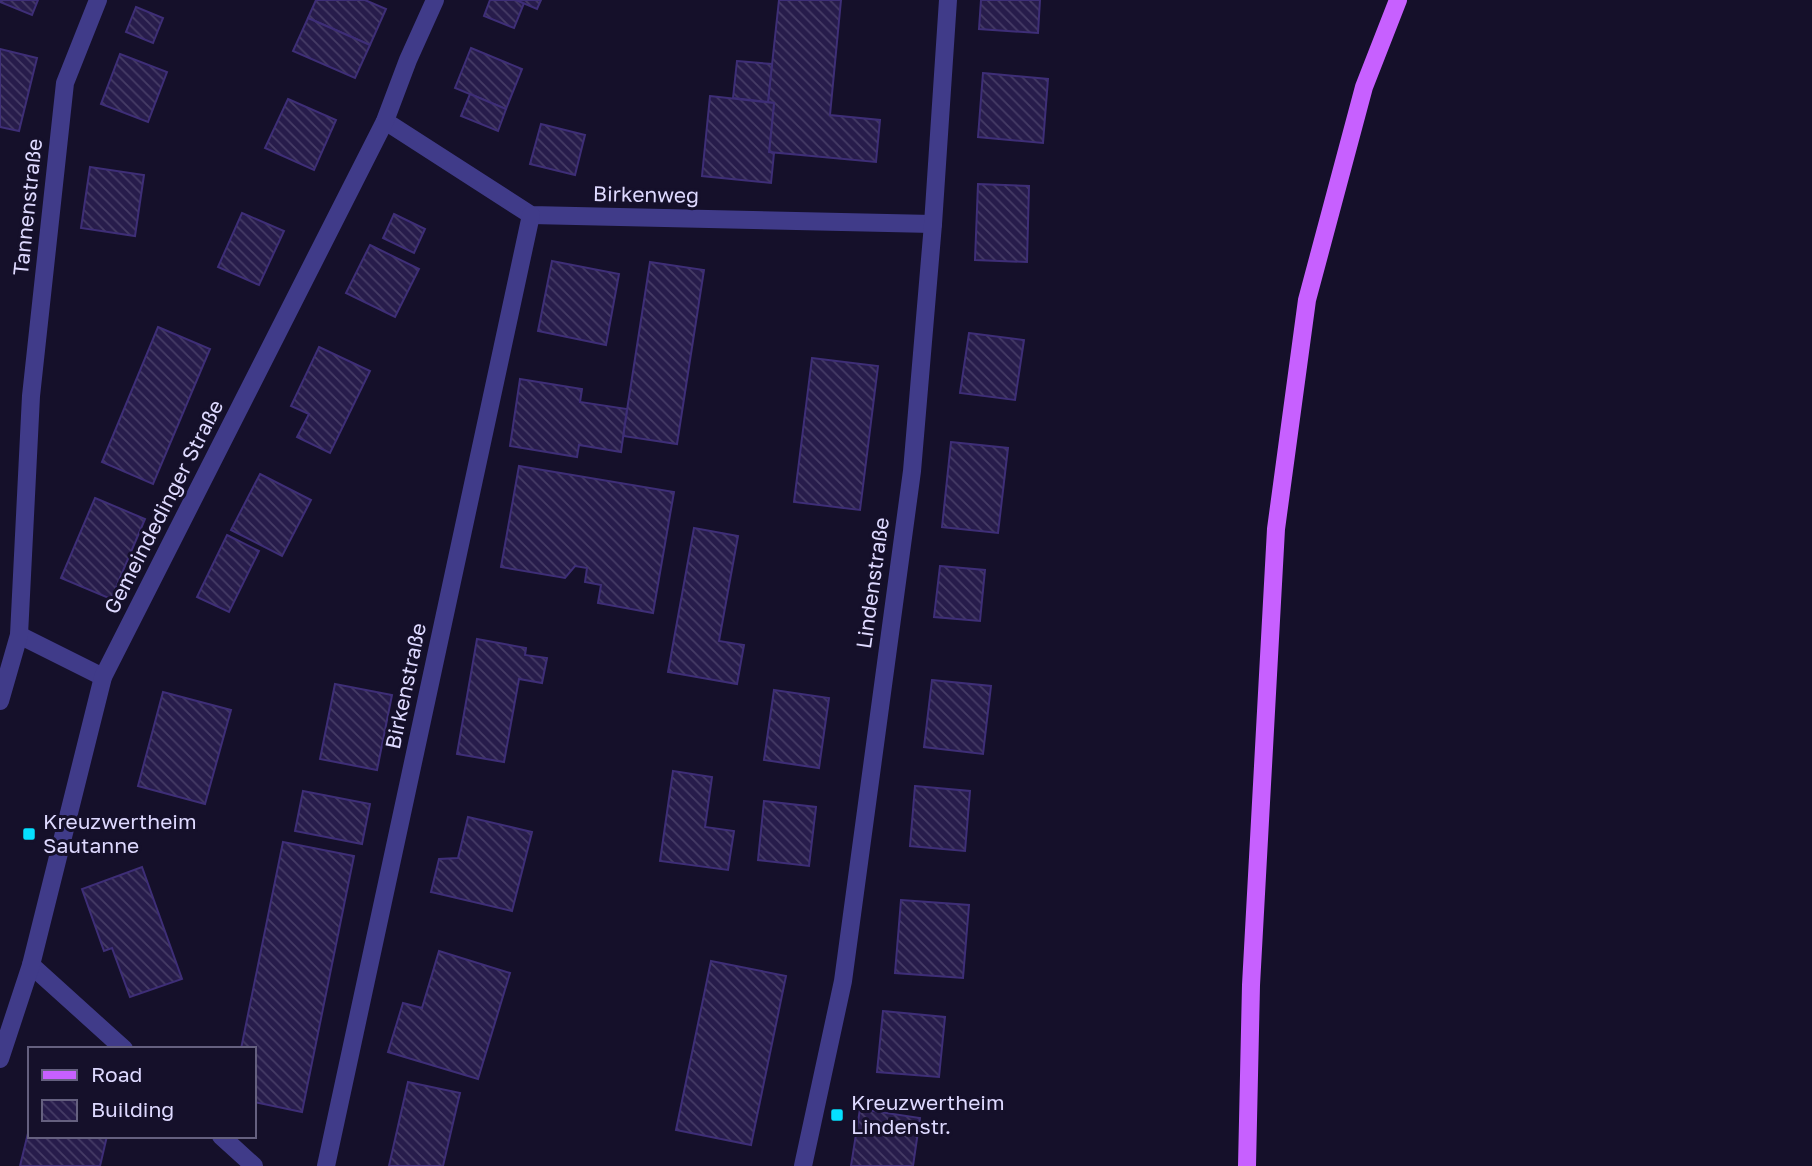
<svg xmlns="http://www.w3.org/2000/svg" width="1812" height="1166" font-family="'Golos Text',sans-serif">
  <style>
    .building { fill: url(#building-back-hatch); stroke: #3e2e77; stroke-width: 2 }
    .lines { fill: none; stroke-linecap: round; stroke-linejoin: round }
    .minor { stroke: #403b89; stroke-width: 18 }
    .major { stroke: #c760ff; stroke-width: 18 }
    .poi-dot { fill: #05e0ff; stroke: #15102a; stroke-width: 2.5 }
    .labels { text-anchor: middle; stroke-width: 6; stroke-linejoin: round; paint-order: stroke }
    .street-label { font-size: 21px; fill: #ded9ff; stroke: #15102a }
    .poi-label { font-size: 21px; fill: #ded9ff; stroke: #15102a; text-anchor: start }
  </style>
  <defs>
    <pattern id="building-back-hatch" width="6" height="6" patternUnits="userSpaceOnUse" patternTransform="scale(1.75)"><rect width="6" height="6" fill="#271c4b"/><path d="M-1 5l2 2M0 0l6 6M5-1l2 2" fill="none" stroke="#463c66"/></pattern>
  </defs>
  <rect width="100%" height="100%" fill="#15102a"/>
  <g class="building">
    <polygon points="0,0 38,0 32,15 0,2"/>
    <polygon points="316,0 365,0 386,9 370,45 308,18"/>
    <polygon points="490,0 516,0 524,3 514,28 484,16"/>
    <polygon points="516,0 541,0 537,9"/>
    <polygon points="779,0 841,0 830,115 880,120 876,162 769,152 774,103 768,102"/>
    <polygon points="981,0 1040,0 1038,33 979,29"/>
    <polygon points="136,7 163,18 153,43 126,32"/>
    <polygon points="308,18 370,45 355,78 293,51"/>
    <polygon points="471,48 522,69 506,109 455,88"/>
    <polygon points="0,49 37,58 19,131 0,127"/>
    <polygon points="120,54 167,72 148,122 101,104"/>
    <polygon points="737,61 772,64 768,102 733,98"/>
    <polygon points="983,73 1048,79 1043,143 978,137"/>
    <polygon points="470,94 506,109 498,131 461,116"/>
    <polygon points="710,96 774,103 769,152 774,153 771,183 702,176"/>
    <polygon points="288,99 336,120 314,170 265,148"/>
    <polygon points="541,124 585,135 575,175 530,164"/>
    <polygon points="90,167 144,175 135,236 81,228"/>
    <polygon points="978,184 1029,186 1027,262 975,260"/>
    <polygon points="242,213 284,231 259,285 218,267"/>
    <polygon points="394,214 425,229 414,253 383,238"/>
    <polygon points="370,245 419,269 395,317 346,293"/>
    <polygon points="552,261 619,274 606,345 538,331"/>
    <polygon points="650,262 704,270 677,444 623,436"/>
    <polygon points="158,327 210,349 153,484 102,462"/>
    <polygon points="969,333 1024,340 1015,400 960,393"/>
    <polygon points="319,347 370,371 330,453 297,437 309,414 291,406"/>
    <polygon points="812,358 878,366 860,510 794,502"/>
    <polygon points="520,379 582,389 580,402 627,409 621,452 579,445 577,457 510,446"/>
    <polygon points="951,442 1008,448 998,533 942,527"/>
    <polygon points="519,466 674,492 653,613 598,603 601,585 585,582 587,568 575,566 565,578 501,567"/>
    <polygon points="260,474 311,500 282,556 231,530"/>
    <polygon points="95,498 145,519 111,599 61,578"/>
    <polygon points="694,528 738,536 719,641 744,645 737,684 668,672"/>
    <polygon points="227,535 259,551 229,612 197,597"/>
    <polygon points="940,566 985,570 980,621 934,617"/>
    <polygon points="477,639 526,648 525,655 547,658 542,683 519,679 504,762 457,754"/>
    <polygon points="932,680 991,686 983,754 924,747"/>
    <polygon points="335,684 392,695 377,770 320,759"/>
    <polygon points="774,690 829,698 819,768 764,760"/>
    <polygon points="163,692 231,710 205,804 138,786"/>
    <polygon points="673,771 712,777 705,827 734,831 728,870 660,861"/>
    <polygon points="915,786 970,791 965,851 910,846"/>
    <polygon points="303,791 370,804 362,844 295,831"/>
    <polygon points="764,801 816,807 809,866 758,860"/>
    <polygon points="468,817 532,832 512,911 431,892 439,859 458,858"/>
    <polygon points="283,842 354,856 302,1112 254,1102 254,1049 241,1049"/>
    <polygon points="142,867 182,979 130,997 112,948 104,951 82,889"/>
    <polygon points="901,900 969,905 963,978 895,973"/>
    <polygon points="439,951 510,973 478,1079 388,1052 403,1003 422,1008"/>
    <polygon points="711,961 786,976 751,1145 676,1130"/>
    <polygon points="883,1011 945,1017 939,1077 877,1072"/>
    <polygon points="408,1082 460,1093 443,1166 389,1166"/>
    <polygon points="860,1109 920,1118 913,1166 851,1166"/>
    <polygon points="30,1125 30,1136 107,1136 100,1166 20,1166"/>
  </g>
  <g class="lines">
    <g class="minor">
      <polyline points="385,121 531,215 933,224"/>
      <polyline points="19,635 103,677"/>
      <polyline points="0,701 19,635 31,396 65,83 98,0"/>
      <polyline points="31,965 124,1049"/>
      <polyline points="0,1059 31,965 103,677 385,121 408,60 435,0"/>
      <polyline points="221,1136 254,1166"/>
      <polyline points="326,1166 531,215"/>
      <polyline points="803,1166 843,981 912,471 933,224 948,0"/>
    </g>
    <polyline class="major" points="1247,1166 1251,985 1276,529 1307,300 1364,87 1398,0"/>
  </g>
  <g class="poi-dot">
    <rect x="22" y="827" width="14" height="14" rx="3.5"/>
    <rect x="830" y="1108" width="14" height="14" rx="3.5"/>
  </g>
  <g class="labels">
    <g class="street-label">
      <text transform="translate(646 195) rotate(1)" y="7">Birkenweg</text>
      <text transform="translate(28 207) rotate(-84)" y="7">Tannenstraße</text>
      <text transform="translate(164 507) rotate(-63)" y="7">Gemeindedinger Straße</text>
      <text transform="translate(873 583) rotate(-82)" y="7">Lindenstraße</text>
      <text transform="translate(406 686) rotate(-78)" y="7">Birkenstraße</text>
    </g>
    <g class="poi-label">
      <text x="43" y="829">Kreuzwertheim<tspan x="43" dy="24">Sautanne</tspan></text>
      <text x="851" y="1110">Kreuzwertheim<tspan x="851" dy="24">Lindenstr.</tspan></text>
    </g>
  </g>
  <rect x="28" y="1047" width="228" height="91" fill="#15102a" stroke="#65607f" stroke-width="2"/>
  <rect x="42" y="1070" width="35" height="10" fill="#c760ff" stroke="#65607f" stroke-width="2"/>
  <text x="91" y="1082" font-size="21" fill="#ded9ff">Road</text>
  <rect x="42" y="1100" width="35" height="21" fill="url(#building-back-hatch)" stroke="#65607f" stroke-width="2"/>
  <text x="91" y="1117" font-size="21" fill="#ded9ff">Building</text>
</svg>
